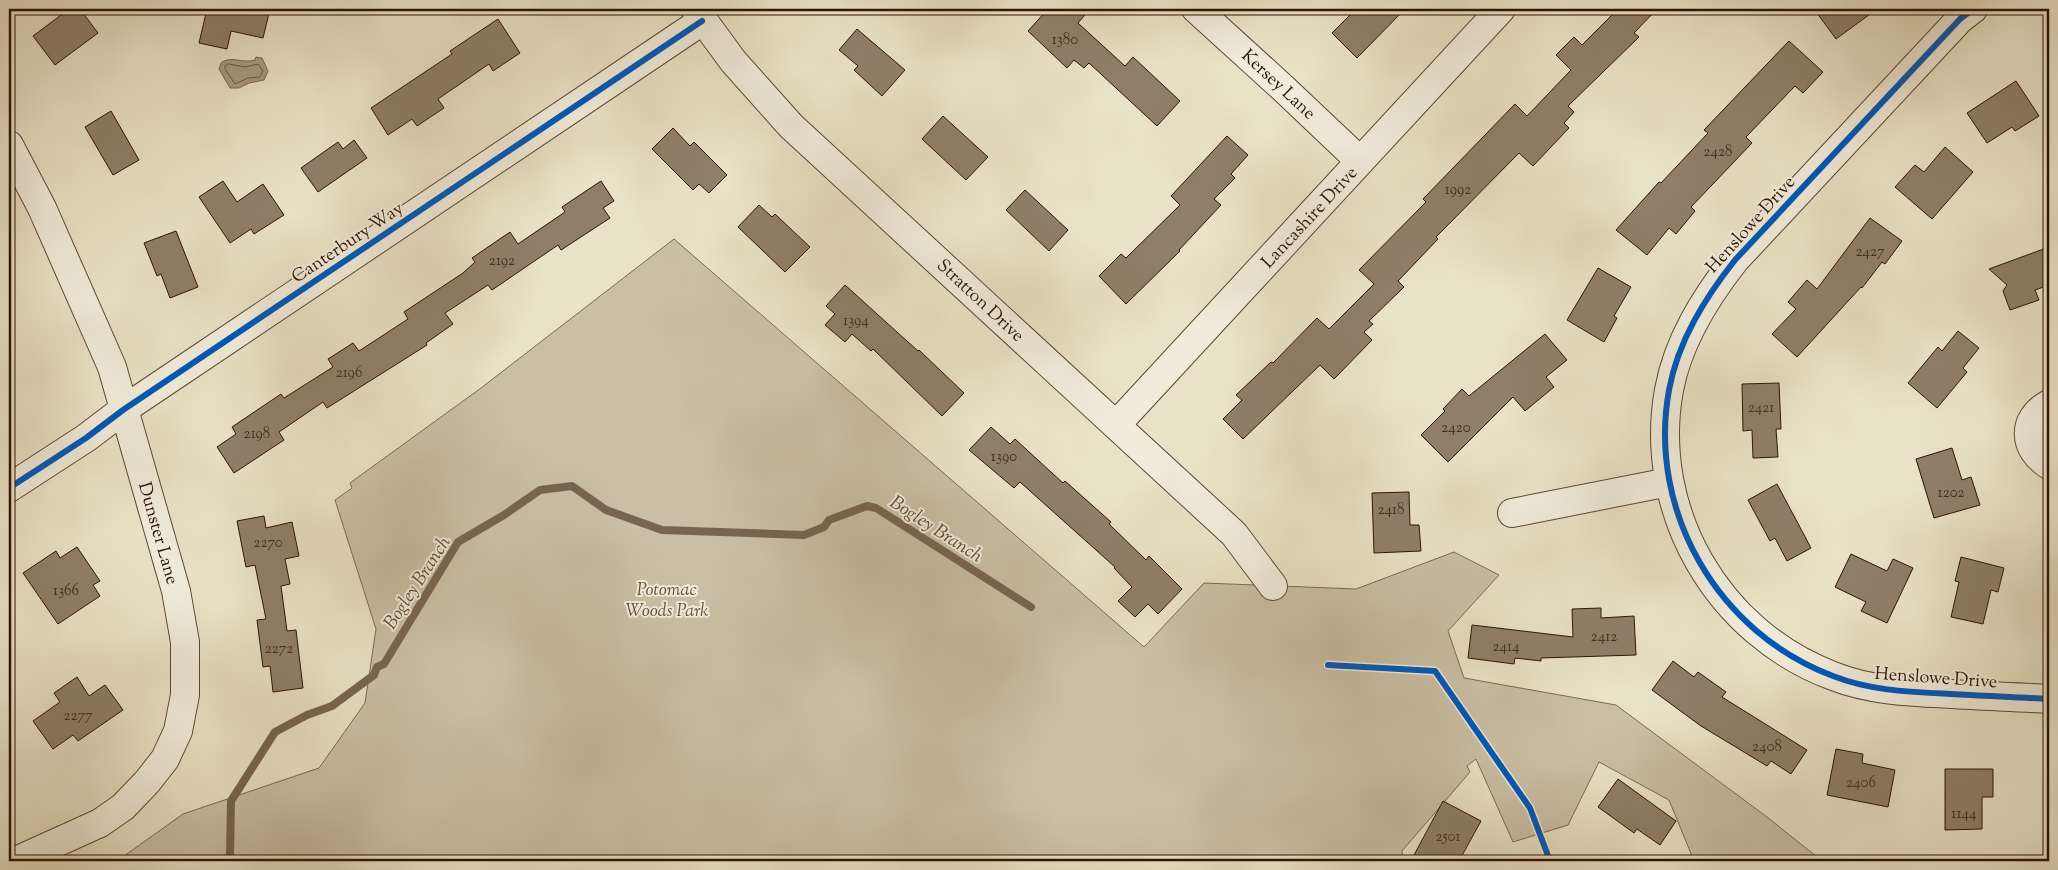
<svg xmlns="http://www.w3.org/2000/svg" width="2058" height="870" font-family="'Sorts Mill Goudy',serif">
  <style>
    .green { fill: #cabfa5; stroke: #7b6954 }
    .water { fill: #a99c84; stroke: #776551 }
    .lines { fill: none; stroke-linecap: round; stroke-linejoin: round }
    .shore { stroke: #6a5844; stroke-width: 1 }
    .stream { stroke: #776551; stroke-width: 8 }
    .building { fill: #8f7f69; stroke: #2c1304 }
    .minor-casing { stroke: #5c4734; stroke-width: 30 }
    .minor { stroke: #f1ecda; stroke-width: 28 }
    .cycleway-casing { stroke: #f1ecda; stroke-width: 9 }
    .cycleway { stroke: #0057b8; stroke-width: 6 }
    .labels { text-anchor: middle; stroke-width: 4; stroke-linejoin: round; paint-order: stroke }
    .number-label { font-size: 15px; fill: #452e1d }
    .street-label { font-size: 18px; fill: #2c1304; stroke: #f1ecda }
    .park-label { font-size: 18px; font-style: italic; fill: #634f3c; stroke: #f1ecda }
    .water-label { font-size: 19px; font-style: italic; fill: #5e4a37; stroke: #f1ecda }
  </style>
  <rect width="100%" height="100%" fill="#eae2c6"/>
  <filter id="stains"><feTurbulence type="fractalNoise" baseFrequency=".004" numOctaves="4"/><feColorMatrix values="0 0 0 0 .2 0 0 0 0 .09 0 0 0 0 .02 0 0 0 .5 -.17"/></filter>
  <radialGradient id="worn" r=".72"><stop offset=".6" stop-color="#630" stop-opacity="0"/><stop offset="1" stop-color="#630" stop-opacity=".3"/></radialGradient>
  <polygon class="green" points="674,239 1144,647 1204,583 1356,589 1454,552 1499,575 1448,631 1464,678 1616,705 1767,817 1822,861 1694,861 1669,800 1599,762 1568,825 1513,842 1476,759 1467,766 1470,772 1402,851 1403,861 117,861 183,814 319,768 365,703 376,629 335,500 352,488 350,483 481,388"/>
  <path class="water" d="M256,57L262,58L268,71L264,80L249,83L239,88H230L219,69L221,63C231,55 243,64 255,60Z"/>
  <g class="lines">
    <polygon class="shore" points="229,64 245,67 258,64 263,71 260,77 248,78 235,84 225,69 225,66"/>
    <polyline class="stream" points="227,861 230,854 231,801 275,732 307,715 332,706 374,675 377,667 384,664 458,542 504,515 540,490 572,486 606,510 662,530 804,535 824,527 829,520 867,506 876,508 1031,607"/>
  </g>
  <g class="building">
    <polygon points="69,9 80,9 98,33 55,65 33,36"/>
    <polygon points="207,9 270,9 263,38 231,31 227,49 199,43"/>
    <polygon points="1048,9 1090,9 1078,23 1125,66 1133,57 1180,101 1157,126 1089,63 1084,68 1074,60 1067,68 1028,31"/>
    <polygon points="1356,9 1405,9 1357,58 1332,33"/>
    <polygon points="1618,9 1657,9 1634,33 1639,37 1568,106 1574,112 1564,123 1569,128 1533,166 1519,153 1436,237 1438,239 1398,281 1404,287 1369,321 1373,324 1364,332 1372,340 1334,379 1320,365 1243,439 1223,419 1242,400 1236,395 1271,362 1273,363 1317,318 1329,329 1374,284 1359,270 1426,202 1423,199 1515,104 1527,116 1571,70 1556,55 1574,37 1582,45"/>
    <polygon points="1814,9 1877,9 1836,39"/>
    <polygon points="498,19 520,53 493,71 489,64 438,99 444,108 417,126 412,119 388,135 371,108 452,54 450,51"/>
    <polygon points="857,29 905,70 882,96 854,70 858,66 839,50"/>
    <polygon points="1789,41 1823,72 1803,93 1795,86 1746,137 1752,143 1691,207 1695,211 1676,234 1669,228 1647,255 1616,230 1659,182 1661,183 1708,133 1704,130"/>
    <polygon points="2016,81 2039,116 2015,131 2012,127 1987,143 1967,113"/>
    <polygon points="111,111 139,160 113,175 85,127"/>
    <polygon points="943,116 988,157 966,180 922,139"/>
    <polygon points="673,128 690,146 694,142 727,175 709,193 699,184 693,190 652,149"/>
    <polygon points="1227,136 1248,155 1231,174 1235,178 1214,199 1221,205 1179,250 1180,251 1126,304 1099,276 1121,254 1126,258 1180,205 1171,196"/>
    <polygon points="354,140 367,158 318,192 301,168 338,142 343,149"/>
    <polygon points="1945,147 1973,172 1932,219 1895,187 1915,165 1924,172"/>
    <polygon points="223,181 237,202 263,184 284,215 254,234 251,229 230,243 199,197"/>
    <polygon points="601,181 614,201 603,208 610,218 561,250 558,245 492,290 488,285 445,313 453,324 426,343 427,345 327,408 323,402 279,432 284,440 234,473 217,447 236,434 232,427 281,394 284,398 333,367 328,359 353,343 359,351 408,319 404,312 463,273 475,262 472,258 510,232 518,244 565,212 562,207"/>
    <polygon points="1025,190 1068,230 1049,251 1006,210"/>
    <polygon points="759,205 772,217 775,214 810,247 785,272 738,227"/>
    <polygon points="1870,218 1902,241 1885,264 1882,262 1862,288 1861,287 1797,357 1772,334 1796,309 1788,302 1807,280 1817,289"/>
    <polygon points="176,231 198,287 170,298 161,274 157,276 144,243"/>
    <polygon points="2049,247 2049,285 2035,290 2039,300 2010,310 2003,291 2007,285 1989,269"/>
    <polygon points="1598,268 1631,287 1614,316 1617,318 1604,342 1567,320"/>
    <polygon points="845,285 918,351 919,350 964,393 942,416 873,349 871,351 852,334 845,342 825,325 835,314 826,306"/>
    <polygon points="1958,331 1979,348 1963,368 1967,372 1937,408 1908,383 1938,347 1942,351"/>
    <polygon points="1545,334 1567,360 1546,377 1554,387 1525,411 1513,397 1448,462 1421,435 1445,411 1443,409 1462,389 1469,396"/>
    <polygon points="1779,383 1781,429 1776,429 1778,457 1753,458 1752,430 1743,431 1742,384"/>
    <polygon points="991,427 1010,444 1015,439 1063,483 1065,481 1111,522 1109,524 1146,560 1149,556 1182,589 1158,614 1148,604 1135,617 1118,601 1132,587 1114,568 1115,567 1020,482 1014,488 969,450"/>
    <polygon points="1952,448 1962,480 1971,477 1980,505 1934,518 1916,459"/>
    <polygon points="1777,484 1811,548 1787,561 1775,538 1770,541 1748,500"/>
    <polygon points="1409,492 1410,525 1419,525 1421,551 1374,553 1372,493"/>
    <polygon points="264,516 266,528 292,522 299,556 285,559 290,584 281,586 287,631 296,630 303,688 273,692 270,666 263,667 257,620 266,619 255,565 246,567 237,521"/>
    <polygon points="77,547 100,581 93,585 100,596 58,624 23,573 56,551 60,558"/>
    <polygon points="1851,554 1887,571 1893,559 1913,568 1887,623 1861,611 1866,602 1835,587"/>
    <polygon points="1961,557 2004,568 1998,592 1991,590 1983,624 1951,617 1959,582 1955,581"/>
    <polygon points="1601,608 1601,618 1634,616 1636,655 1541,658 1541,661 1515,658 1514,664 1468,658 1472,625 1573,637 1572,609"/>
    <polygon points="1673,661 1694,677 1698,672 1726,692 1722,697 1807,750 1791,774 1771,761 1767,766 1701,726 1652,690"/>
    <polygon points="77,677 89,696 105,685 123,710 78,741 73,735 53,749 33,721 60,702 54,693"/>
    <polygon points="1836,749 1863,754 1862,763 1895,770 1888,807 1827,795"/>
    <polygon points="1945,769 1993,769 1993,797 1982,797 1982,829 1945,830"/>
    <polygon points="1618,779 1676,821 1660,845 1637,829 1634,833 1598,807"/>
    <polygon points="1443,801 1481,821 1459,861 1425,861 1414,855"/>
  </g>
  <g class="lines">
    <g class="minor-casing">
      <g id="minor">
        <polyline points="695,9 733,61 791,126 1234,534 1273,586"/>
        <polyline points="1196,9 1284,89 1360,161"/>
        <path d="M1973,9L1960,19L1735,260C1705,298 1678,341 1669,390C1647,511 1718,633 1833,676C1871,691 1911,692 1951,694C1984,696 2017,697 2049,699"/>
        <polyline points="9,145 42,208 112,367 176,591 185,642 185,695 178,731 165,759 147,782 123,807 100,823 16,861"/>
        <path d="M2049,404C2021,419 2023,449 2049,465"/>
        <polyline points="1116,425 1501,9"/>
        <polyline points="9,488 86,438 123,410 702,21"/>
        <polyline points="1512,513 1669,482"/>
      </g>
    </g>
    <use href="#minor" class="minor"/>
    <g class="cycleway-casing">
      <g id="cycleway">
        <path d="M1973,9L1960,19L1735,260C1705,298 1678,341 1669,390C1647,511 1718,633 1833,676C1871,691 1911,692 1951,694C1984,696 2017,697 2049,699"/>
        <polyline points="9,488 86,438 123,410 702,21"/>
        <polyline points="1328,665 1435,671 1530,808 1550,861"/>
      </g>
    </g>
    <use href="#cycleway" class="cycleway"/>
  </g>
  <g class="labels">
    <g class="number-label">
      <text x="1065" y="44">1380</text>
      <text x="1718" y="156">2428</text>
      <text x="1458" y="194">1992</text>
      <text x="1870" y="256">2427</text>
      <text x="502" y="265">2192</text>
      <text x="856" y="325">1394</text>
      <text x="349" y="377">2196</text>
      <text x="1761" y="412">2421</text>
      <text x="1456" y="432">2420</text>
      <text x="257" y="438">2198</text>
      <text x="1004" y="461">1390</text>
      <text x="1951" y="497">1202</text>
      <text x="1391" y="514">2418</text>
      <text x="268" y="547">2270</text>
      <text x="66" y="595">1366</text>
      <text x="1604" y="641">2412</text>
      <text x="1506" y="651">2414</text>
      <text x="279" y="653">2272</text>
      <text x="78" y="720">2277</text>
      <text x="1767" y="751">2408</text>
      <text x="1861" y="787">2406</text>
      <text x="1964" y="818">1144</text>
      <text x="1448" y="841">2501</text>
    </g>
    <g class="street-label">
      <text transform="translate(1279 84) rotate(43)" y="6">Kersey Lane</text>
      <text transform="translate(1309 217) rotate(-47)" y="6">Lancashire Drive</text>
      <text transform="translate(1750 224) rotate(-48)" y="6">Henslowe Drive</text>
      <text transform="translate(347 242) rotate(-34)" y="6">Canterbury Way</text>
      <text transform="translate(981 300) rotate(43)" y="6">Stratton Drive</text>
      <text transform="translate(159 533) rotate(74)" y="6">Dunster Lane</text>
      <text transform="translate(1936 677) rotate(4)" y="6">Henslowe Drive</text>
    </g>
    <g class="park-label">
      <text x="667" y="595">Potomac<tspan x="667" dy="21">Woods Park</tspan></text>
    </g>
    <g class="water-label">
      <text transform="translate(937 528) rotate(33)" y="7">Bogley Branch</text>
      <text transform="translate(416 582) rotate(-57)" y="7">Bogley Branch</text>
    </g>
  </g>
  <rect width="2058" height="870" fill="none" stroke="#eae2c6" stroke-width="30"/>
  <rect x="10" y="10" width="2038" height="850" fill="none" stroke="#2c1304" stroke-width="2.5"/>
  <rect x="15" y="15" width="2028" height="840" fill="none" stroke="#2c1304"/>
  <rect width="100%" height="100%" filter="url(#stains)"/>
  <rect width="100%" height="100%" fill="url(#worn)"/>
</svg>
